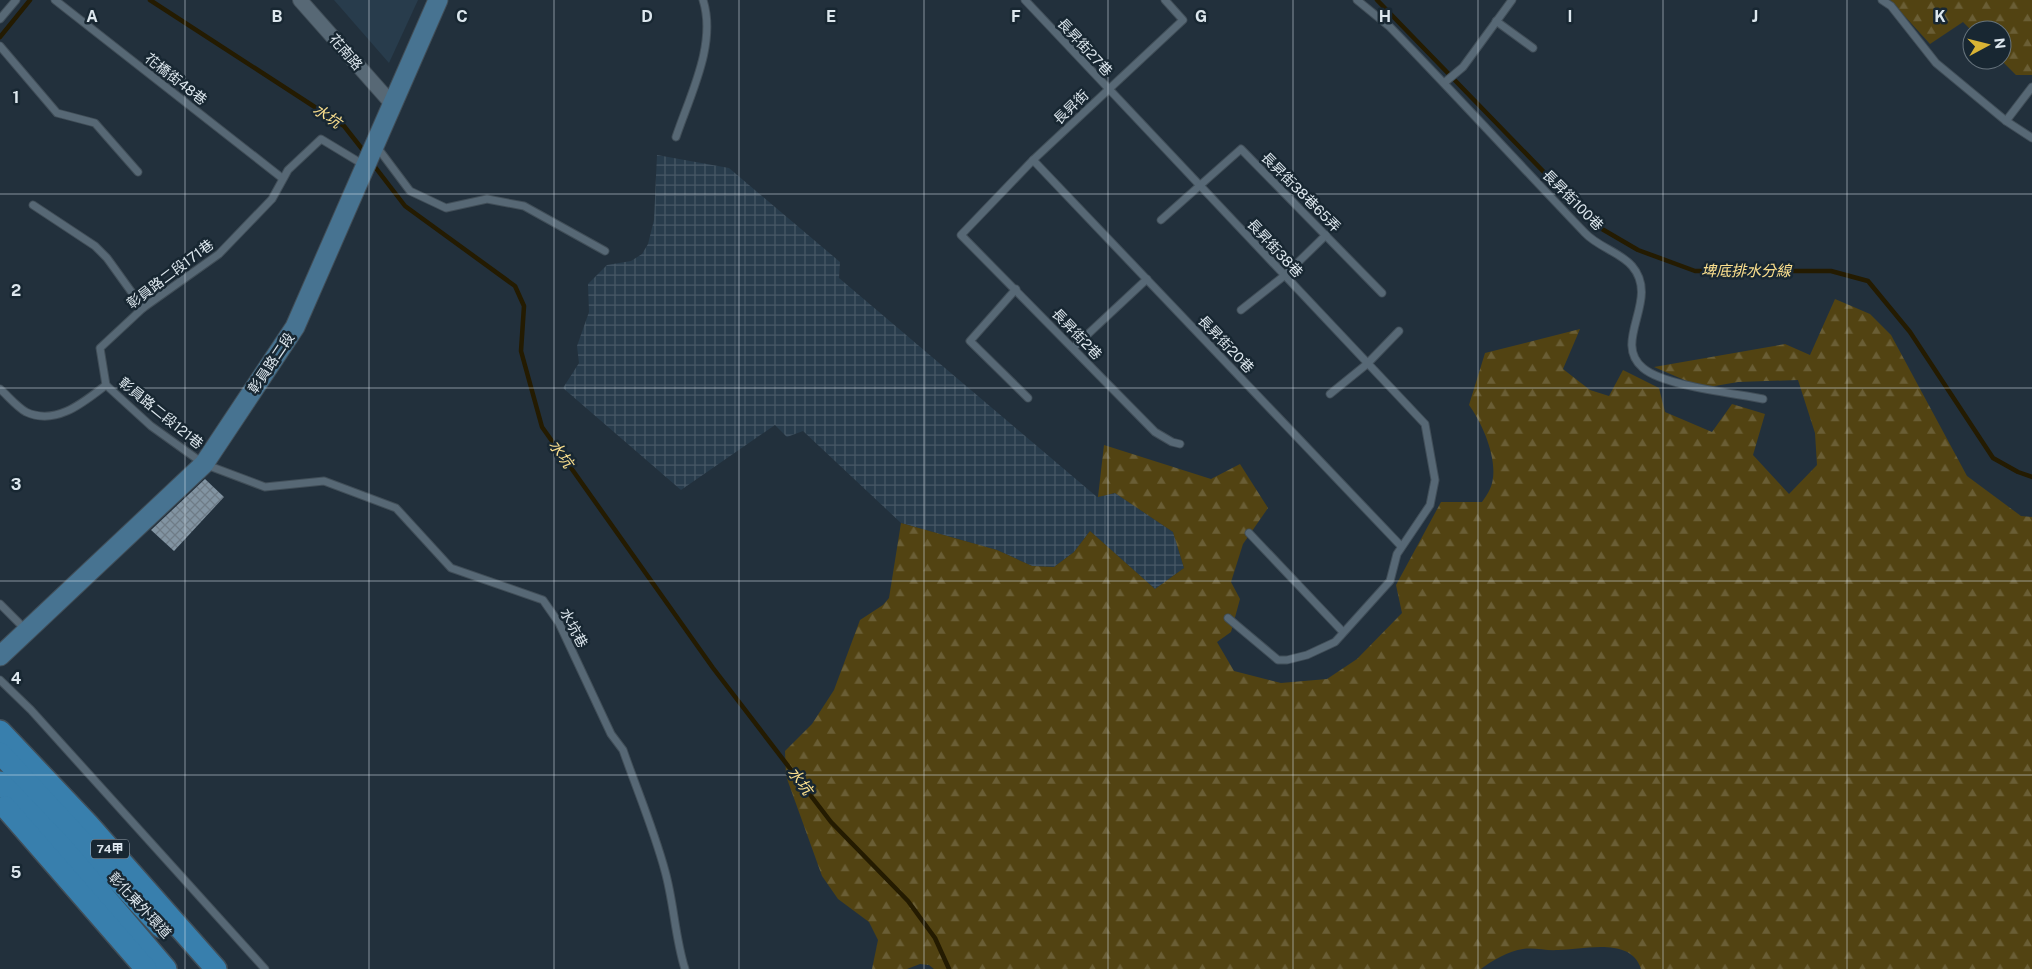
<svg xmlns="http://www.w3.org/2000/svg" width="2032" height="969" font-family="'Public Sans','Noto Sans TC',sans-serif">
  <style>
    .built { fill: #283c4c }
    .industrial { fill: url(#industrial-grid) }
    .forest { fill: url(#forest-firs) }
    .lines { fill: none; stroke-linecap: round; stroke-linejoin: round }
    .stream { stroke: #241b01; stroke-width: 4.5 }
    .building { fill: url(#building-cross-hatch) }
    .lane-casing { stroke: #414e58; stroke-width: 9 }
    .street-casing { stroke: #414e58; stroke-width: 16 }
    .secondary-casing { stroke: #414e58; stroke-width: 21 }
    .primary-casing { stroke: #414e58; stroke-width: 24 }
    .lane { stroke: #576875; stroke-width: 7 }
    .street { stroke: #576875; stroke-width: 14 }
    .secondary { stroke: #477391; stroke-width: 19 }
    .primary { stroke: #387fad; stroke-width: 21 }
    .grid { fill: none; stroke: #dde7ee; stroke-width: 1; stroke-opacity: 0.55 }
    .labels { text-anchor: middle; stroke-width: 5; stroke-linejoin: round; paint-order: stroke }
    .shield { fill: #182732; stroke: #a2adb6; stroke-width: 1 }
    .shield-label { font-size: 12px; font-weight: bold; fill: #dde7ee }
    .street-label { font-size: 14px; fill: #dde7ee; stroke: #182732 }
    .water-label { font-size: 15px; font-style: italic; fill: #fce08e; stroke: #182732 }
    .grid-label { font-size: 16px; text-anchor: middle; font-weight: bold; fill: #dde7ee; stroke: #182732; stroke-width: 5; stroke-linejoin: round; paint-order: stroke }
  </style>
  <defs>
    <pattern id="industrial-grid" width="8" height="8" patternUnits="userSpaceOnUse" patternTransform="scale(1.25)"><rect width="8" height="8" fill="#283c4c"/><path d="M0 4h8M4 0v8" fill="none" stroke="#475866"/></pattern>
    <pattern id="forest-firs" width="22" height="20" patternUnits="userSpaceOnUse" patternTransform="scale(1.25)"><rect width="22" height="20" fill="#524312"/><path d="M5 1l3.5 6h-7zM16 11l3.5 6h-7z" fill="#6a5e35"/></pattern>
    <pattern id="building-cross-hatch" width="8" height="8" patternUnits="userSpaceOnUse" patternTransform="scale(1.25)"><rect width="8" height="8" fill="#8294a2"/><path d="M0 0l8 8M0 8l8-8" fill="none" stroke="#6f7c87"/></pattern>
  </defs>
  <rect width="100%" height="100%" fill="#22303c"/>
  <polygon class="built" points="334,0 418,0 389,63"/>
  <polygon class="industrial" points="657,155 729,168 840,262 839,278 1097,497 1115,493 1173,532 1184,568 1155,589 1090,531 1074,552 1054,567 1032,566 997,550 901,523 803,431 787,437 775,425 681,490 563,388 579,363 577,346 589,312 588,284 607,265 631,261 642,254 648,244 654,220"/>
  <g class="forest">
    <polygon points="1890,0 2032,0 2032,75 2016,75 2001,60 2002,30 1972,31 1963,22 1930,44"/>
    <path d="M1835,299L1870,314L1891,335L1967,476L2021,516L2032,517V969H1641C1631,936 1582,950 1558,950C1546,951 1534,947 1523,949C1509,951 1491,961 1481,969H934L929,965L920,964L907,969H872L878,940L869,922L838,899L822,876L786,776L785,751L812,724L834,690L860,620L883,605L889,598L901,523L997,550L1032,566L1054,567L1074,552L1090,531L1155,589L1184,568L1173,532L1115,493L1098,497L1104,445L1211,479L1240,464L1268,508L1243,544L1231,582L1240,599L1231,632L1217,642L1234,671L1281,683L1327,679L1357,659L1402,613L1396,585L1441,502H1482C1485,498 1488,493 1490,489C1501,465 1483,424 1469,405L1485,353L1580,329L1563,369L1590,390L1609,396L1623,370L1659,388L1665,412L1712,432L1732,404L1765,414L1753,455L1789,494L1817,465L1815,433L1798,380L1738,382L1703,388L1654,367L1785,344L1810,355Z"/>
  </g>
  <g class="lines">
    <g class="stream">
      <polyline points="150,0 344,126 366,154"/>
      <polyline points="1377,0 1571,200 1602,229 1638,250 1695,271 1831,271 1868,281 1910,332 1993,458 2018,472 2032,477"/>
      <polyline points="0,37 30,0"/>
      <polyline points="372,163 405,206 515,286 524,306 521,351 542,427 713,668 831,822 908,901 935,938 949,969"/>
    </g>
  </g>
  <polygon class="building" points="205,479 224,497 174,551 151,530"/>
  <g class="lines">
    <g class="lane-casing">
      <g id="lane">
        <polyline points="55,0 282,178"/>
        <polyline points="1025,0 1425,424 1435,480 1430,505 1397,554 1390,581 1335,642 1307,655 1287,660 1278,660 1228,618"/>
        <polyline points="1165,0 1183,20 1033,160 961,235 1155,432 1172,442 1180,444"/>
        <path d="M1357,0L1390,27C1456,95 1520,165 1585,233C1598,247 1620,252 1632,266C1661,300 1611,341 1643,368C1664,386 1733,393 1763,399"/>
        <polyline points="1882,0 1891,6 1936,63 2006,121 2032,138"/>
        <polyline points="0,19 16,0"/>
        <polyline points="1496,21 1533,48"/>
        <polyline points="0,46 57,113 95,123 138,172"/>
        <polyline points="1444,83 1463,67 1512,0"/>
        <polyline points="2006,121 2032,87"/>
        <path d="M676,137C690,95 717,44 703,0"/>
        <polyline points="377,147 410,191 446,208 487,199 524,206 605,251"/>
        <polyline points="1033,160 1401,546"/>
        <polyline points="33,205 95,246 107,258 143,308"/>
        <polyline points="1161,220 1241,149 1382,293"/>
        <polyline points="1016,289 970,341 1028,398"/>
        <polyline points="1241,310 1284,276 1326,235"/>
        <polyline points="1073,348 1147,279"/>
        <path d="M106,385L151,426L204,464L265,487L324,481L396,508L451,568L543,600L559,623L611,734L623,750C637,790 654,830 665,871C674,903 675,938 685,969"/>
        <polyline points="106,385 100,348 143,308 219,254 272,199 288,170 321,139 364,165"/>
        <path d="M0,389C8,396 17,407 26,412C56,426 84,402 106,385"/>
        <polyline points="1330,394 1367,364 1399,331"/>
        <polyline points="1249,533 1343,632"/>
        <polyline points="0,604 26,630"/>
        <polyline points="0,680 31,710 265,969"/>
      </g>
    </g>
    <g class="street-casing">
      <polyline id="street" points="300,0 393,105"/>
    </g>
    <g class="secondary-casing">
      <polyline id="secondary" points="0,656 204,464 295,327 438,0"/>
    </g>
    <g class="primary-casing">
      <g id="primary">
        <polyline points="0,731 88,824 216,969"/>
        <polyline points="0,753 161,927"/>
        <polyline points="0,782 63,848 166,969"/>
        <polyline points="5,807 146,969"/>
      </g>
    </g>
    <use href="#lane" class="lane"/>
    <use href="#street" class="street"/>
    <use href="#secondary" class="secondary"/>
    <use href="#primary" class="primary"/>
  </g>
  <path class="grid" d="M185,0V969M369,0V969M554,0V969M739,0V969M924,0V969M1108,0V969M1293,0V969M1478,0V969M1663,0V969M1847,0V969M0,194H2032M0,388H2032M0,581H2032M0,775H2032"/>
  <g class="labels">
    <rect class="shield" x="91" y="839.5" width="38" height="19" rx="4"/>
    <g class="shield-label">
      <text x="110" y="853">74甲</text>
    </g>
    <g class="street-label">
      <text transform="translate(1085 47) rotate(47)" y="5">長昇街27巷</text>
      <text transform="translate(346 52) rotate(49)" y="5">花南路</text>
      <text transform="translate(176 79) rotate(38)" y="5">花橋街48巷</text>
      <text transform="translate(1071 107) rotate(-44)" y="5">長昇街</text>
      <text transform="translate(1301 192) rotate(45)" y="5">長昇街38巷65弄</text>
      <text transform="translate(1573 200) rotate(45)" y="5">長昇街100巷</text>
      <text transform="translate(1275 248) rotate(47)" y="5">長昇街38巷</text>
      <text transform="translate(170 274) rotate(-37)" y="5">彰員路二段171巷</text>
      <text transform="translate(1077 334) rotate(46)" y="5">長昇街2巷</text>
      <text transform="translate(1226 344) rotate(46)" y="5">長昇街20巷</text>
      <text transform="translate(271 363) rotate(-56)" y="5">彰員路二段</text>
      <text transform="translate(161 413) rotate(39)" y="5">彰員路二段121巷</text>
      <text transform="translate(574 628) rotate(62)" y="5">水坑巷</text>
      <text transform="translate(140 905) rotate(47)" y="5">彰化東外環道</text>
    </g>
    <g class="water-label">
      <text transform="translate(327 116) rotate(34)" y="5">水坑</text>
      <text x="1746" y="276">埤底排水分線</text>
      <text transform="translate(561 454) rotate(55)" y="5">水坑</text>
      <text transform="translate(800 781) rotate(53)" y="5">水坑</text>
    </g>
  </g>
  <g class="grid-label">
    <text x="92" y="22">A</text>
    <text x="277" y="22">B</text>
    <text x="462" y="22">C</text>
    <text x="647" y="22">D</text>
    <text x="831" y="22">E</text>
    <text x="1016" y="22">F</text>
    <text x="1201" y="22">G</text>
    <text x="1385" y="22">H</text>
    <text x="1570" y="22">I</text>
    <text x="1755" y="22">J</text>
    <text x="1940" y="22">K</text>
    <text x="16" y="103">1</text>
    <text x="16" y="296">2</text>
    <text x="16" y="490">3</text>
    <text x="16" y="684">4</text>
    <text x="16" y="878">5</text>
  </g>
  <g transform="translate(1987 45) rotate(83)"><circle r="24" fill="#182732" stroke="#67747d"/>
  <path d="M0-4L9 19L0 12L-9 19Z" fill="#d9b334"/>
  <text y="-8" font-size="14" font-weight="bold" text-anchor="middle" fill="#dde7ee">N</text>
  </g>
</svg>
